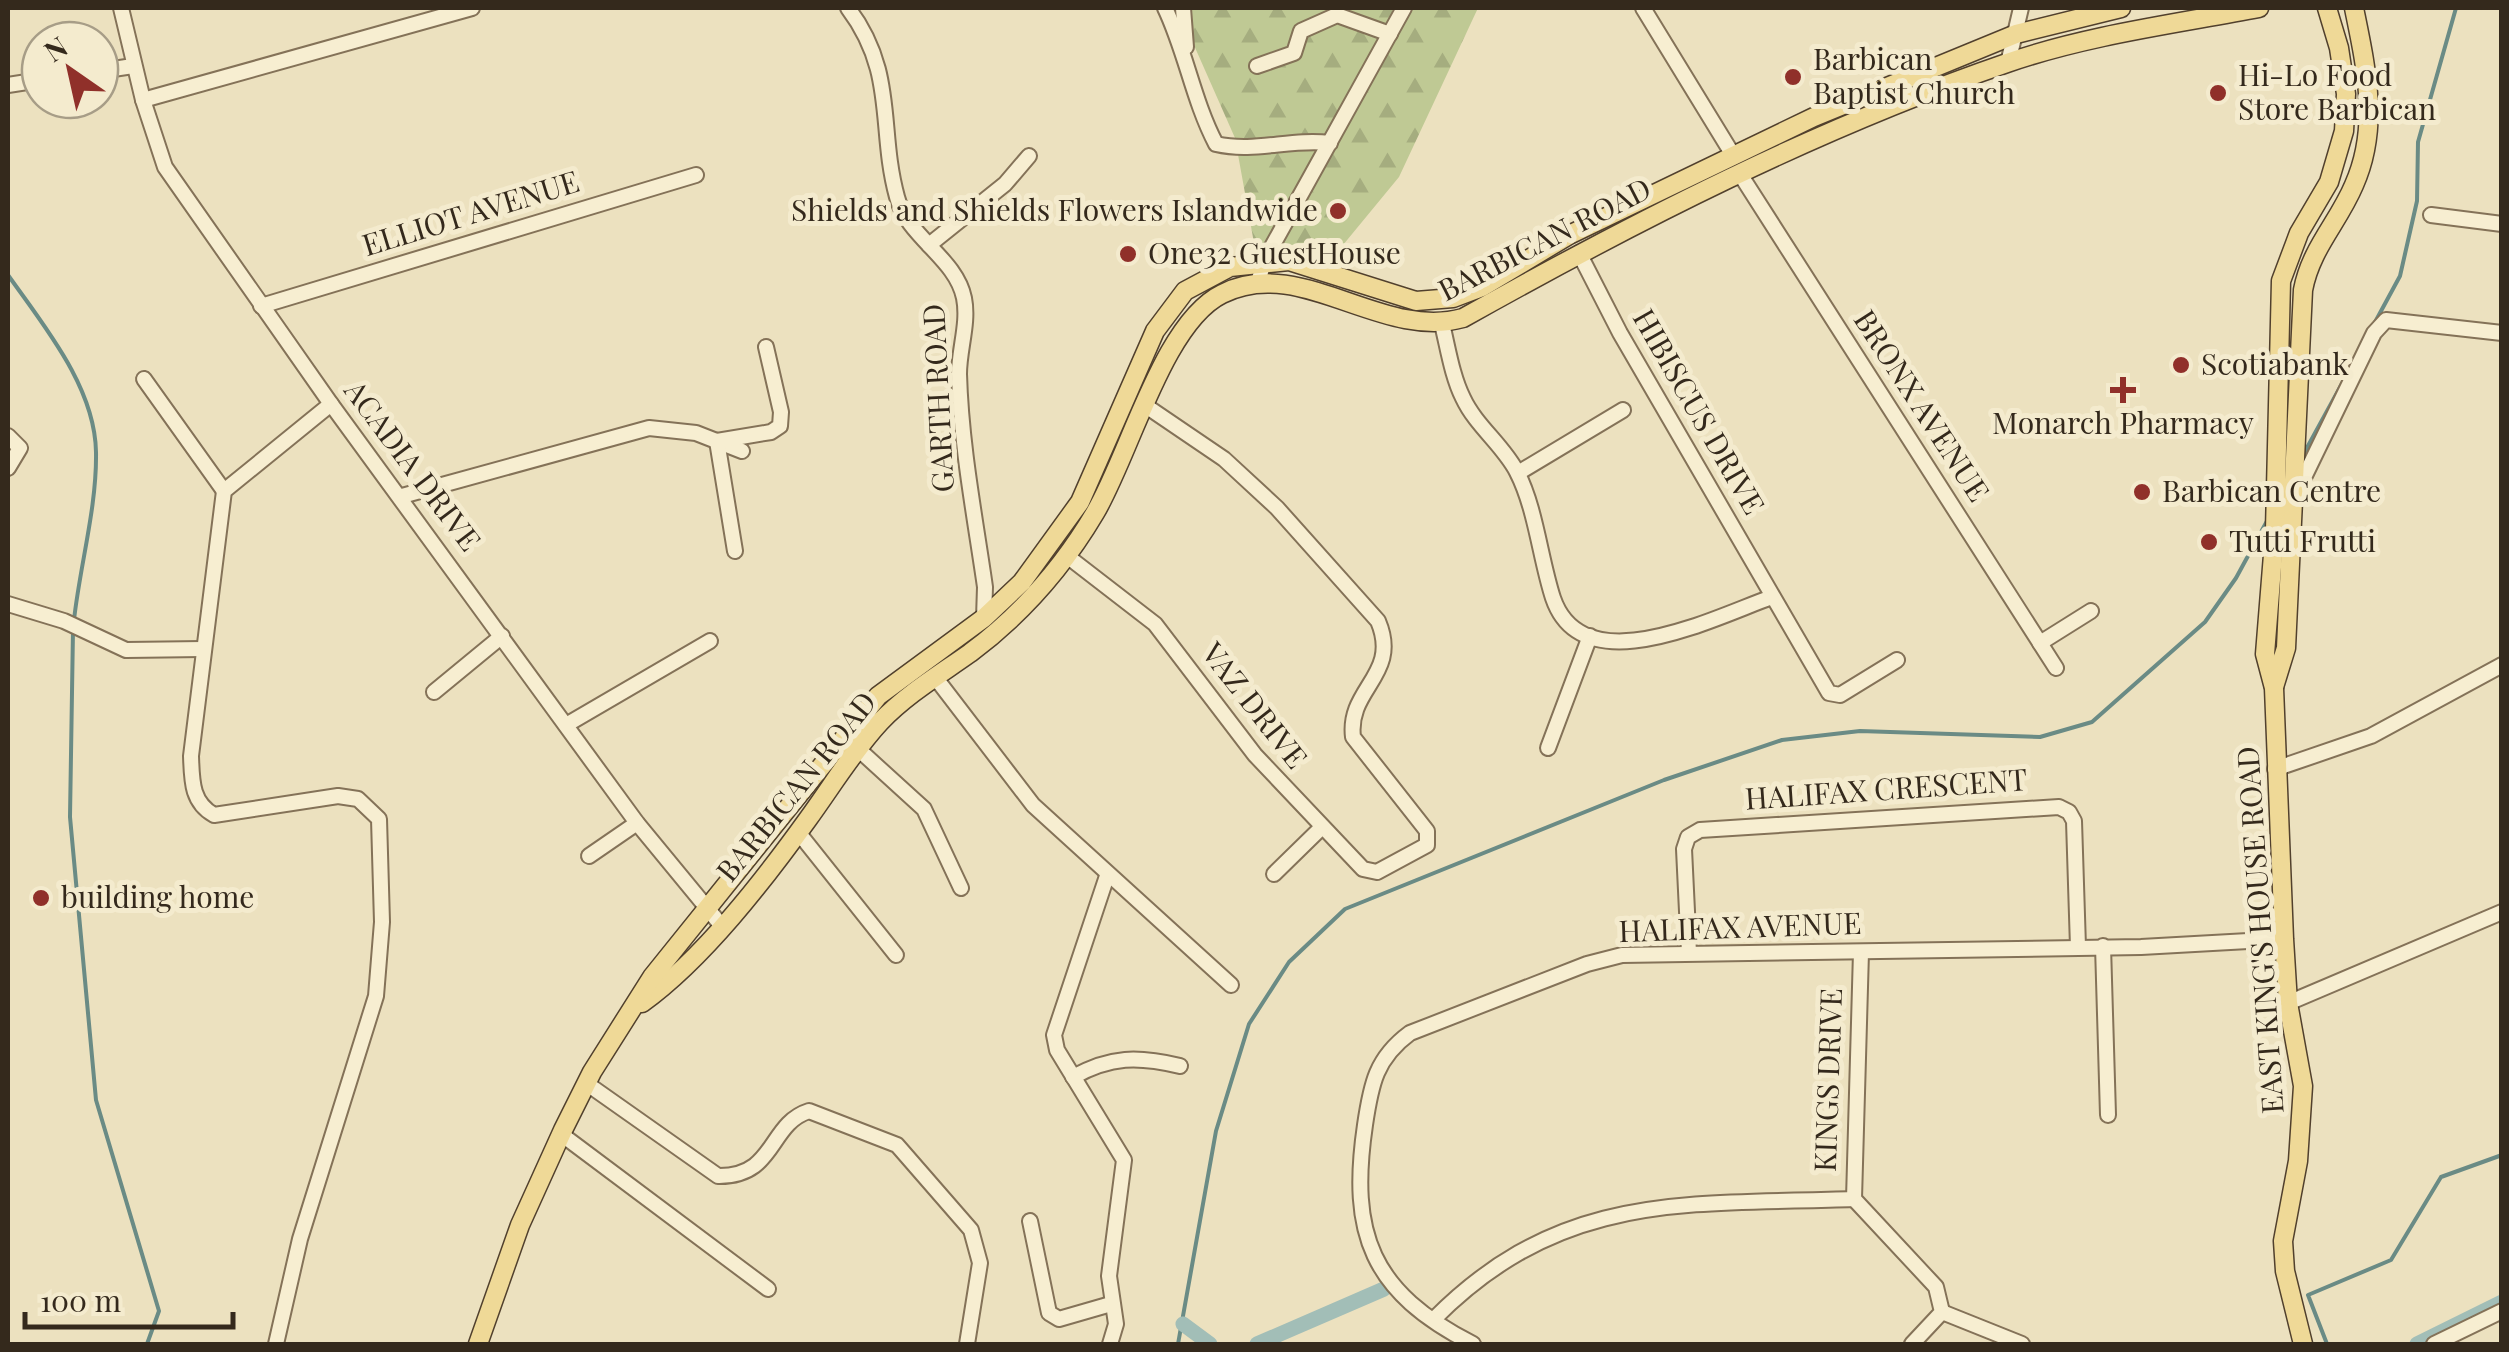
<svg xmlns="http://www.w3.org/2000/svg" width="2509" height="1352" font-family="'Playfair Display',serif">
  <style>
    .forest { fill: url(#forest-firs) }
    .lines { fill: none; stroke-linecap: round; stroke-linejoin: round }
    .stream { stroke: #6a8b85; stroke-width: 4 }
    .canal { stroke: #a2beb7; stroke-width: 15 }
    .minor-casing { stroke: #847258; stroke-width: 18 }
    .major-casing { stroke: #51402d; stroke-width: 21 }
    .minor { stroke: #f7eed1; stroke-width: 14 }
    .major { stroke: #efd997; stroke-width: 18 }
    .poi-dot { fill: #90302a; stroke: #f4ebce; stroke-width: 4 }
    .labels { text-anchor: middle; stroke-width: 10; stroke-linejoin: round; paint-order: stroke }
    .poi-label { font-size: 30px; fill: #34291c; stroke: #f4ebce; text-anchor: start }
    .street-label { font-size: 30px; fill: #34291c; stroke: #f4ebce }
  </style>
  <defs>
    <pattern id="forest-firs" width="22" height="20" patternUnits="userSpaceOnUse" patternTransform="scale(2.5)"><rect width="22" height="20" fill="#bfc994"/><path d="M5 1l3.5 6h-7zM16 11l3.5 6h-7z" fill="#a5ad7f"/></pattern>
  </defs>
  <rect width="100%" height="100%" fill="#ece1bf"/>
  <polygon class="forest" points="1192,8 1478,8 1399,177 1329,262 1256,254 1235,138 1193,43"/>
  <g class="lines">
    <g class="stream">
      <path d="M8,275C44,326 95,387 96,452C97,507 80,565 74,620"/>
      <polyline points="2374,324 2400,276 2417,201 2418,142 2456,8"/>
      <polyline points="2303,455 2344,380"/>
      <polyline points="73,630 70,817 96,1100 159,1311 147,1344"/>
      <polyline points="1178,1344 1216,1131 1249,1024 1289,962 1345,909 1664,780 1782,740 1860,731 2040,737 2092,722 2205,622 2236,578 2267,521"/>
      <polyline points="2327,1344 2308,1295 2391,1260 2441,1177 2502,1155"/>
    </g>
    <g class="canal">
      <polyline points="1183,1324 1210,1344"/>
      <polyline points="1257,1344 1384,1289"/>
      <polyline points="2417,1344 2502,1302"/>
    </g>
    <g class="minor-casing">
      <g id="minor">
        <polyline points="121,8 143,100 165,167 331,404 637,823 721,925"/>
        <path d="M848,8C897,73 878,128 897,197C907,237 956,258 964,298C969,323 959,349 959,374C961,446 975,517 985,587L984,618"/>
        <path d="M1165,8C1186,52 1193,100 1216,144C1255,153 1291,138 1330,143"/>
        <polyline points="1183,8 1186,47"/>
        <polyline points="1643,8 1733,155"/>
        <polyline points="2008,63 2021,8"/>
        <polyline points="1257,66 1294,53 1301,31 1337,15 1390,34"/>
        <polyline points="100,71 133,66"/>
        <polyline points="8,85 40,80"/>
        <polyline points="143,100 472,8"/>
        <polyline points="1740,174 2056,668"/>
        <polyline points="2431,215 2502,224"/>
        <polyline points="929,245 1005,184 1029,156"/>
        <polyline points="1579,253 1620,333 1829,693 1840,695 1897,660"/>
        <polyline points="1258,283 1264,261 1404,8"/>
        <polyline points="261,306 696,175"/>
        <path d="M1442,324C1448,348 1452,376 1463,398C1476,426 1503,445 1517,472C1536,509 1540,558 1553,598C1583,686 1717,616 1772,597"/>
        <polyline points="144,379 224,491"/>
        <polyline points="8,436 20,448 8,468"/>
        <polyline points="1518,473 1623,410"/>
        <polyline points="402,496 649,428 696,433 742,451"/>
        <polyline points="2295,496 2374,333 2386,320 2502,333"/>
        <polyline points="735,551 717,441 771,432 780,426 781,412 766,347"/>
        <path d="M1067,556L1155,624L1255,755L1363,869L1377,872L1427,845V831L1353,737C1347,688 1401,675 1378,621L1277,508L1224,459L1146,406"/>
        <polyline points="8,604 64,621 126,650 203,649"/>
        <polyline points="2040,643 2091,611"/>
        <polyline points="935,677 1033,805 1231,985"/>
        <polyline points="434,692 502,636"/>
        <polyline points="566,725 710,641"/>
        <polyline points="857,748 924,809 961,888"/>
        <polyline points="1548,748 1590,636"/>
        <polyline points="2275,769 2371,736 2502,665"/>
        <polyline points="798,832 896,955"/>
        <polyline points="589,856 637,823"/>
        <polyline points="1274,874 1320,829"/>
        <polyline points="1107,876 1054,1035 1057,1050 1124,1160 1109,1276 1116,1324 1110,1344"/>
        <polyline points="2103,946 2108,1115"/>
        <polyline points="1861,952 1854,1199 1936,1287 1942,1312 1912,1344"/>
        <polyline points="1689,953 1684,849 1688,837 1700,830 2059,807 2069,812 2074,821 2078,947"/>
        <polyline points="2288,1003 2502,912"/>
        <path d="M1073,1077C1111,1056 1138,1056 1180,1066"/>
        <path d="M586,1083L718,1176C776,1177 768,1124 809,1111L897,1145L971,1230L980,1263L967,1344"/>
        <polyline points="561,1134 768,1289"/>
        <polyline points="1030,1221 1049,1313 1059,1319 1111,1304"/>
        <polyline points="1942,1312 2022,1344"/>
        <path d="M1434,1319C1562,1190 1687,1205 1854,1199"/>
        <path d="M276,1344L300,1239L376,996L382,922L379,819L358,799L338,796L214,815C191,802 192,780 191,756L224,491L331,404"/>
        <path d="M1473,1344C1371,1292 1349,1234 1365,1125C1371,1084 1376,1058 1410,1033L1587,964L1622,955L2141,947L2284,939"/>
        <polyline points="2434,1344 2502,1311"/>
      </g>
    </g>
    <g class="major-casing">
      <g id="major">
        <path d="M2274,687L2286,648L2303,290C2311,248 2338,223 2354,185C2380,127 2366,67 2354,8"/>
        <path d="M642,1003C703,959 764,880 808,819C832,786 853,751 880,722C907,694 939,675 970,653C1021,615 1063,567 1095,513C1130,454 1163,323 1222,294C1300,254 1381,341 1463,318C1636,221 1818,128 2007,63C2088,35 2175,24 2259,8"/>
        <polyline points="478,1344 520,1225 563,1130 592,1072 652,977 878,696 984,618 1022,582 1080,502 1155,331 1185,291 1230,267 1289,261 1416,301 1453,298 1482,287 1569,235 1814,117 2016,34 2121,8"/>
        <polyline points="2303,1344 2285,1271 2283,1241 2298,1161 2303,1086 2288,1003 2284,939 2274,688 2265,654 2275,530 2281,281 2299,233 2329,182 2344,131 2346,94 2339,48 2327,8"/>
      </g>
    </g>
    <use href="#minor" class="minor"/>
    <use href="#major" class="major"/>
  </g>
  <g class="poi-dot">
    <circle cx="1793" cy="77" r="10"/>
    <circle cx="2218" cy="93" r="10"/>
    <circle cx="1338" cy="211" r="10"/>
    <circle cx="1128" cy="254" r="10"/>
    <circle cx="2181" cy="365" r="10"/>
    <path d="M2118 375h10v10h10v10h-10v10h-10v-10h-10v-10h10z"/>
    <circle cx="2142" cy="492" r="10"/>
    <circle cx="2209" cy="542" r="10"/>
    <circle cx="41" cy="898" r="10"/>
  </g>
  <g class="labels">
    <g class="poi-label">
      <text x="1813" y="70">Barbican<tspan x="1813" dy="34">Baptist Church</tspan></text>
      <text x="2238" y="86">Hi-Lo Food<tspan x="2238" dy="34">Store Barbican</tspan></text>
      <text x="1318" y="221" text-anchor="end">Shields and Shields Flowers Islandwide</text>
      <text x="1148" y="264">One32 GuestHouse</text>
      <text x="2201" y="375">Scotiabank</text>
      <text x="2123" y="434" text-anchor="middle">Monarch Pharmacy</text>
      <text x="2162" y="502">Barbican Centre</text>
      <text x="2229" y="552">Tutti Frutti</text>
      <text x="61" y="908">building home</text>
    </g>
    <g class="street-label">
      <text transform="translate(471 214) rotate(-17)" y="10">ELLIOT AVENUE</text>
      <text transform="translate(1545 240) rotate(-27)" y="10">BARBICAN ROAD</text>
      <text transform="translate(939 398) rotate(-93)" y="10">GARTH ROAD</text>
      <text transform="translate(1921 406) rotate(57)" y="10">BRONX AVENUE</text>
      <text transform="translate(1698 412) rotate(60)" y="10">HIBISCUS DRIVE</text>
      <text transform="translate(412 466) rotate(53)" y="10">ACADIA DRIVE</text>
      <text transform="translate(1254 706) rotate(52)" y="10">VAZ DRIVE</text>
      <text transform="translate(797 787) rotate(-51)" y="10">BARBICAN ROAD</text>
      <text transform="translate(1886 790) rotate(-4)" y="10">HALIFAX CRESCENT</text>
      <text transform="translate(1740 928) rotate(-2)" y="10">HALIFAX AVENUE</text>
      <text transform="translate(2261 930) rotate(-94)" y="10">EAST KING'S HOUSE ROAD</text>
      <text transform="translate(1829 1080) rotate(-88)" y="10">KINGS DRIVE</text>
    </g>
  </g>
  <rect width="2509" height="1352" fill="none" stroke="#34291c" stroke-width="20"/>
  <g transform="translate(70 70) rotate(326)"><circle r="48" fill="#f4ebce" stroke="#a79d87" stroke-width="2.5"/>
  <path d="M0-8L18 38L0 25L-18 38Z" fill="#90302a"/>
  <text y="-15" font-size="28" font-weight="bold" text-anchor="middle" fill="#34291c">N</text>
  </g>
  <path d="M25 1312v15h208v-15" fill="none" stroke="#34291c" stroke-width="5"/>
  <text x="40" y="1312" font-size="30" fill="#34291c" stroke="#f4ebce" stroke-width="8" paint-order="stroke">100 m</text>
</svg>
